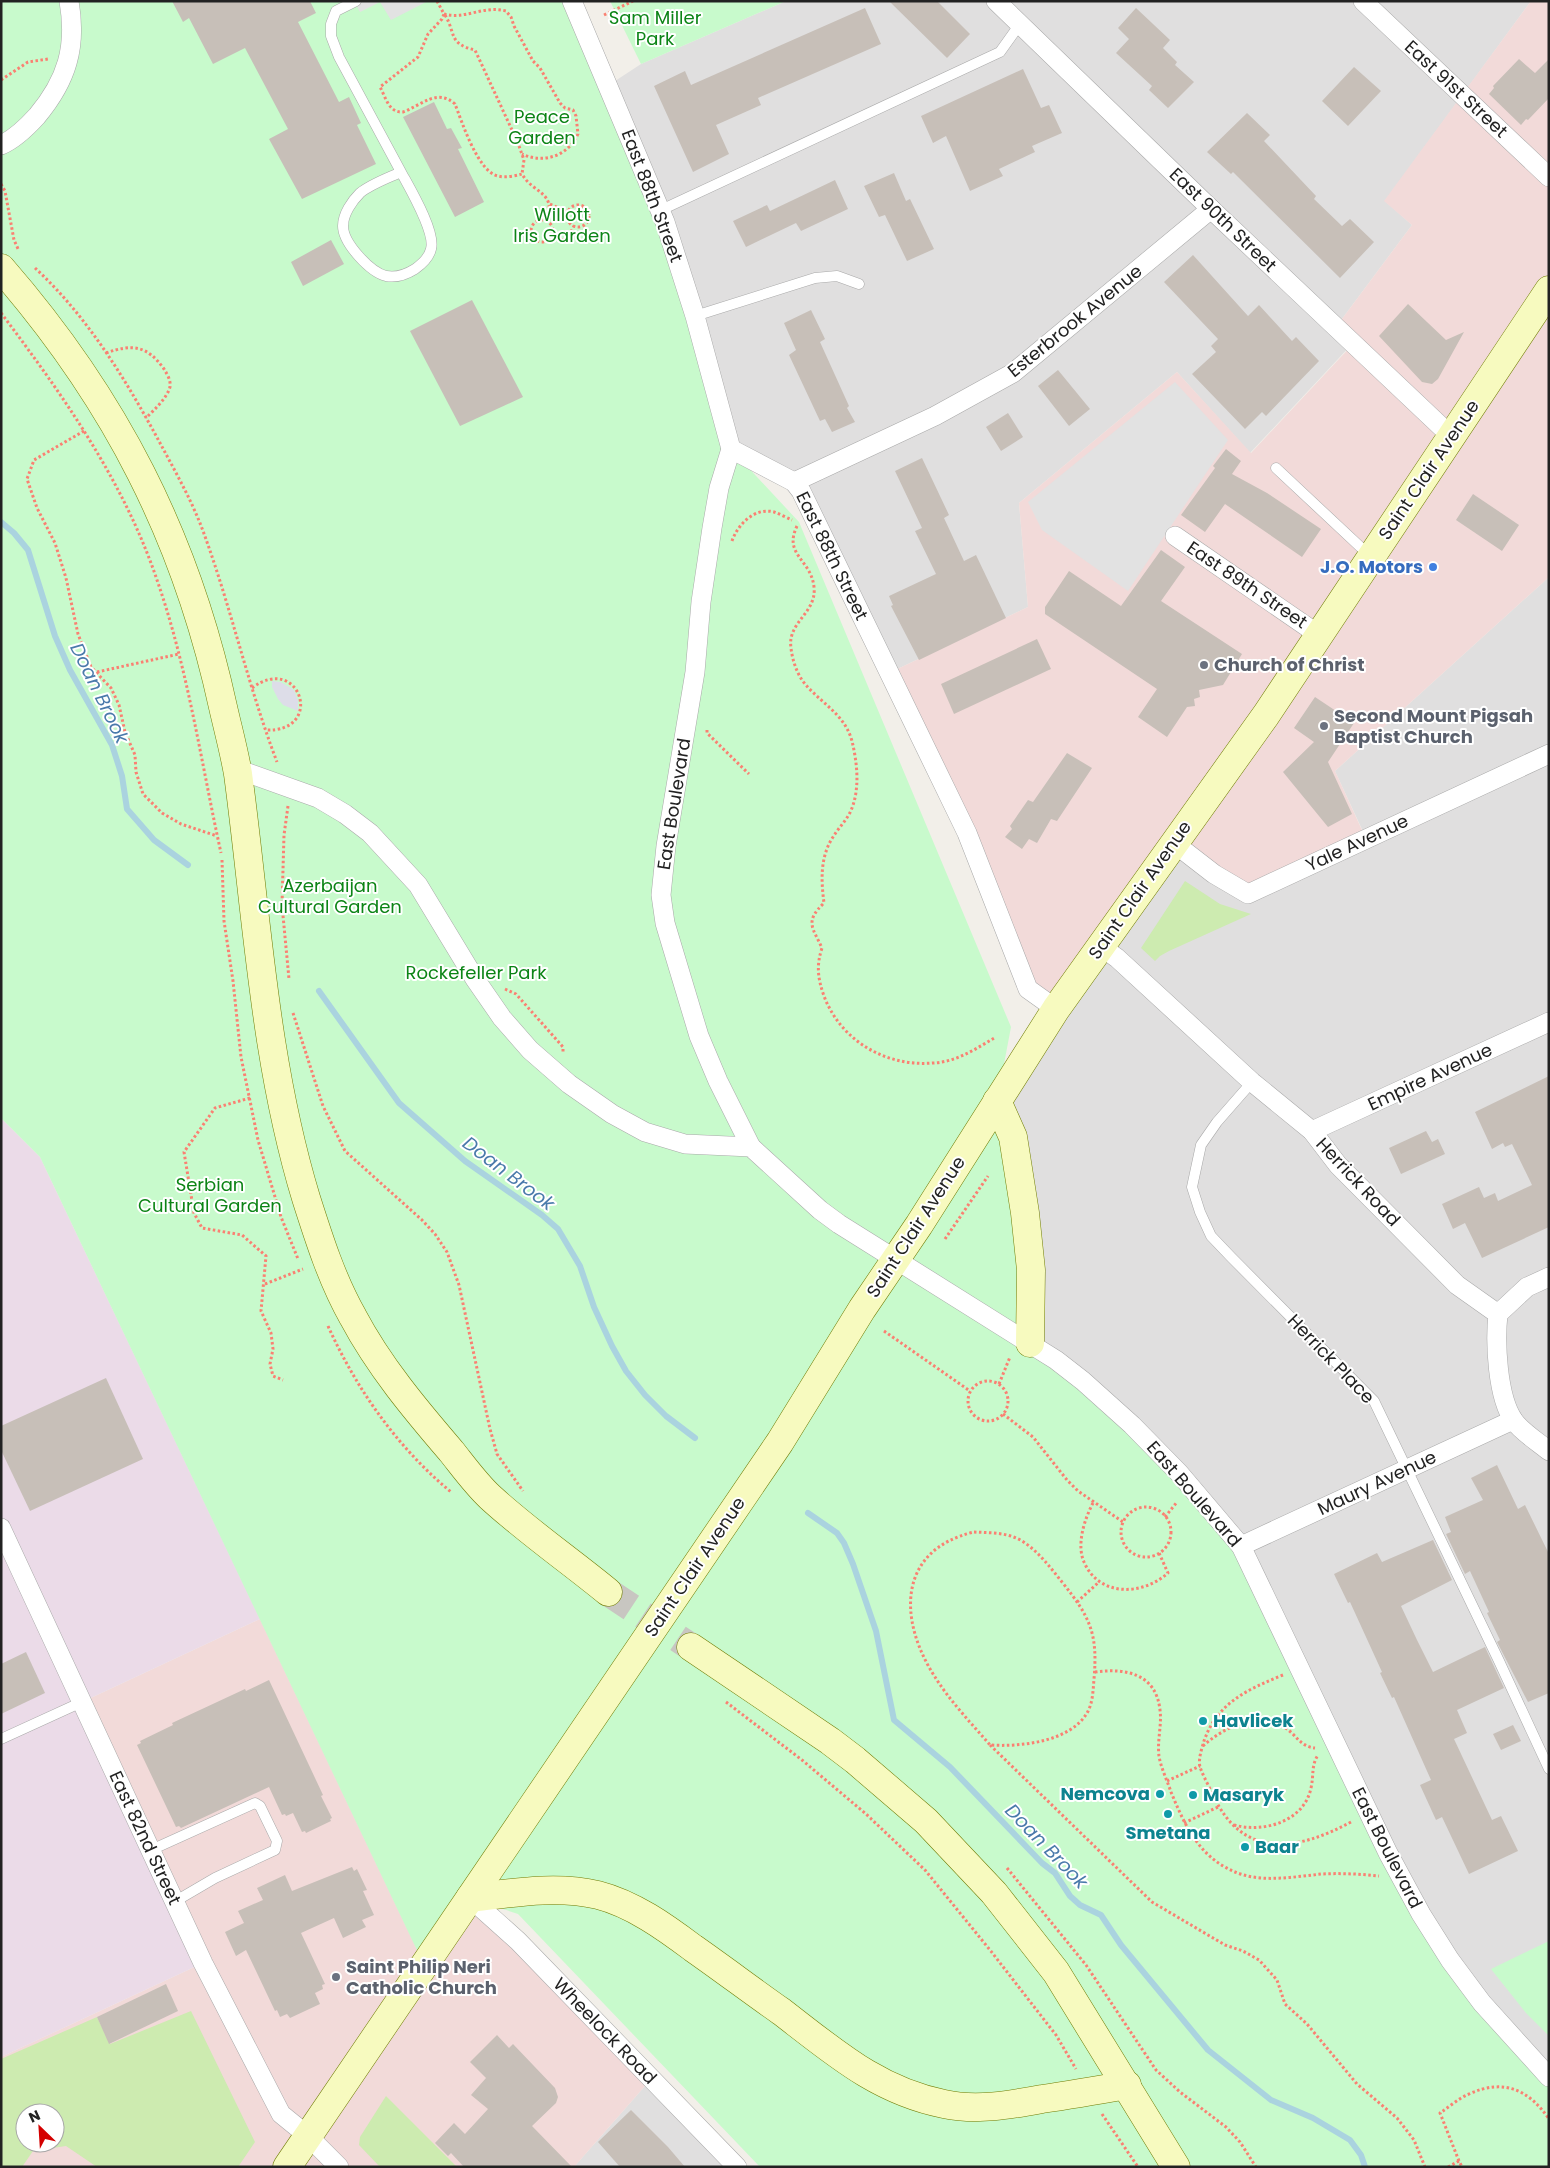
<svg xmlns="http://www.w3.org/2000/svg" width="1550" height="2168" font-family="Poppins,sans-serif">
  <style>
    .residential { fill: #e0dfdf }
    .commercial { fill: #f2dad9; fill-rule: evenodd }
    .industrial { fill: #ebdbe8 }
    .grass { fill: #cdebb0; fill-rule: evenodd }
    .park { fill: #c8facc }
    .parking { fill: #e2e2e2 }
    .plaza { fill: #dddde8 }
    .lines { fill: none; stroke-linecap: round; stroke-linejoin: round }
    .stream { stroke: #aad3df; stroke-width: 6 }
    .building { fill: #c7bfb8 }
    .secondary-tunnel { stroke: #c8c6c1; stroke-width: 28; stroke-dasharray: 28 14; stroke-linecap: butt }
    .lane-casing { stroke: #a9a9a9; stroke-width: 11 }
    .street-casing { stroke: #a9a9a9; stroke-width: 20 }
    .secondary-casing { stroke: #707d05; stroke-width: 29 }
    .path { stroke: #fa8072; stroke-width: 3; stroke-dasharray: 2.5 2.5; stroke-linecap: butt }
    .lane { stroke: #fff; stroke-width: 10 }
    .street { stroke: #fff; stroke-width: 19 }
    .secondary { stroke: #f7fabf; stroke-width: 28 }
    .shop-dot { fill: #3f7fe0; stroke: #fff; stroke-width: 2 }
    .worship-dot { fill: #6b7280; stroke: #fff; stroke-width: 2 }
    .culture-dot { fill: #0f9aa8; stroke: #fff; stroke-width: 2 }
    .labels { text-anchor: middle; stroke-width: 4; stroke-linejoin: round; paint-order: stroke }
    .park-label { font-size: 18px; fill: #0c8416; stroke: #fff }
    .street-label { font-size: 18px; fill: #222; stroke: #fff }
    .shop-label { font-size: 18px; font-weight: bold; fill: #366cbe; stroke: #fff; text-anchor: end }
    .worship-label { font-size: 18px; font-weight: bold; fill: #5b616d; stroke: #fff; text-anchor: start }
    .culture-label { font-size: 18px; font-weight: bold; fill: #0d838f; stroke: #fff; text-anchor: start }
    .water-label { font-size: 19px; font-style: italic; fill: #4a7aab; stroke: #fff }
  </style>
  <rect width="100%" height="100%" fill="#f2efe9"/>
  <g class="residential">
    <polygon points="786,1 1531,1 1385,201 1412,225 1336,327 1353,343 1250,453 1177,372 1019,503 1028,607 889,673 801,491 731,449 609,85 641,64"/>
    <polygon points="1549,577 1549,2077 1450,1960 1241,1546 1030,1343 997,1101 1174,843 1366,838 1335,771"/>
    <polygon points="652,2078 737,2167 574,2167"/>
  </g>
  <g class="commercial">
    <polygon points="1531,1 1549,1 1549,577 1335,771 1366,839 1258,889 1174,843 1056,1009 1028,989 889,673 1028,607 1019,503 1177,372 1251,453 1353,344 1336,327 1412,225 1384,201"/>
    <path d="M260,1619L424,1964L470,1898L652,2078L574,2167H1V2057L203,1963L82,1702ZM25,2113H55V2143H25Z"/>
  </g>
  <polygon class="industrial" points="1,1118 40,1157 260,1619 82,1702 203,1963 1,2057"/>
  <g class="grass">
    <polygon points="1185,881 1220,904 1251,914 1169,951 1160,956 1155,961 1141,948"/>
    <path d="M191,2011L255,2142L238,2167H97L66,2146L33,2151L22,2167H1V2059L97,2017L110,2044ZM25,2113H55V2143H25Z"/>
    <polygon points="386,2096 457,2167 380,2167 359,2145 360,2137"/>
  </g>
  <g class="park">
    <polygon points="1,1 563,1 665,222 731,449 799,522 1011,1027 997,1101 1030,1343 1179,1473 1268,1602 1421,1914 1549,2076 1549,2167 760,2167 518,1914 470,1898 424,1965 40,1157 1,1118"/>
    <polygon points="610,1 786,1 641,64"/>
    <polygon points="1549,1941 1549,2036 1526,2013 1491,1969"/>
  </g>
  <g class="parking">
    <polygon points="354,1 428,1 391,20 380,2 360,12"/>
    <polygon points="1175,382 1228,440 1128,591 1042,530 1028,502"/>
  </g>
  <polygon class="plaza" points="272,681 281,682 294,690 298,700 298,711 283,705 278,699 272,687"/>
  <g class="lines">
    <g class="stream">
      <polyline points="1,522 14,533 28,550 55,636 70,670 112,745 122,776 127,809 154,840 188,865"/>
      <polyline points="319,991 399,1103 465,1161 542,1215 558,1229 580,1266 594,1307 612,1346 626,1371 645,1395 666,1416 695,1438"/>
      <polyline points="808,1513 837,1533 844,1543 853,1564 876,1631 894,1720 950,1767 1042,1863 1055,1873 1070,1896 1080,1905 1101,1915 1121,1945 1208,2050 1271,2100 1313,2118 1350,2140 1361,2155 1365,2167"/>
    </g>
  </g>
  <g class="building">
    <polygon points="172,1 310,1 316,13 298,22 339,102 349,97 361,123 357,125 376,164 302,199 269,139 288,129 245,48 213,64 189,18 183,22"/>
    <polygon points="889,1 937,1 970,34 947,58"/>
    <polygon points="865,8 881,44 758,98 761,105 716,125 729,154 693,172 654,86 685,71 691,85"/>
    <polygon points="1136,8 1170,40 1163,48 1177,62 1175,65 1194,82 1168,108 1149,90 1152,86 1116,53 1129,39 1118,28"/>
    <polygon points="1519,59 1535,73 1549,59 1549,98 1528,120 1526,119 1521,125 1489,94 1494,88 1493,86"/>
    <polygon points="1354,67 1381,91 1348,126 1322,101"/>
    <polygon points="1023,69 1041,108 1049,105 1062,133 1032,146 1035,152 999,169 1003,176 970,191 946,136 933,143 921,116"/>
    <polygon points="434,102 447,129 451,128 462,148 458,149 484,202 455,217 403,117"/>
    <polygon points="1247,113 1270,135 1264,141 1316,196 1314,199 1342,226 1350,219 1374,242 1340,278 1233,172 1231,174 1207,152"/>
    <polygon points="894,173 906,201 910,199 934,249 907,261 885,215 879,217 864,186"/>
    <polygon points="835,180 848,209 801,231 796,223 746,247 733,221 767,205 770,211"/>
    <polygon points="331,240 344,264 303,286 291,262"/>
    <polygon points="1193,255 1248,316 1259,305 1292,341 1296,337 1319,361 1266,416 1262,412 1245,429 1192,374 1216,352 1211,346 1218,339 1164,282"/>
    <polygon points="472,300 523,397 460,426 410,331"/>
    <polygon points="1408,304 1446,340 1464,332 1438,379 1432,384 1422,382 1379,336"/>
    <polygon points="811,310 825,339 820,342 849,406 847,408 855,422 832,432 825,419 820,421 789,355 796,350 784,323"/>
    <polygon points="1058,370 1090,409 1069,426 1038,386"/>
    <polygon points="1008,413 1023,437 1001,451 986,427"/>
    <polygon points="1226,449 1241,461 1232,474 1267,493 1321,529 1302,557 1225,504 1205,532 1181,515 1215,468 1213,466"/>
    <polygon points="922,458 949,515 944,518 964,561 976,555 1006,618 919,660 891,606 893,605 889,596 936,574 915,531 922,528 895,471"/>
    <polygon points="1473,494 1519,525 1502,551 1456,520"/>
    <polygon points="1161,550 1185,567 1161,601 1242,654 1223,685 1199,690 1200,697 1194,699 1195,706 1187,707 1167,737 1138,717 1157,689 1045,614 1045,607 1069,571 1121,606"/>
    <polygon points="1037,639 1051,669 954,714 941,684"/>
    <polygon points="1315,697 1354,723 1328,762 1352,814 1328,827 1283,772 1314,742 1294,728"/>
    <polygon points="1067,753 1092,768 1057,821 1051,819 1037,843 1029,839 1022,849 1005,837 1012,829 1010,826 1028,800 1033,802"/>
    <polygon points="1549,1076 1549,1227 1482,1258 1465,1223 1453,1229 1442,1204 1479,1187 1484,1198 1495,1193 1498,1201 1532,1185 1512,1144 1505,1147 1503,1143 1492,1149 1475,1112"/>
    <polygon points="1426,1131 1432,1142 1438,1139 1445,1154 1401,1174 1389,1148"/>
    <polygon points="106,1378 143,1459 30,1511 1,1450 1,1426"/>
    <polygon points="1497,1465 1518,1509 1525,1505 1549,1554 1549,1693 1528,1702 1497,1642 1500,1640 1487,1613 1489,1612 1470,1571 1465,1574 1446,1534 1451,1532 1445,1517 1483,1500 1471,1478"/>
    <polygon points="1433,1540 1452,1580 1401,1606 1417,1640 1433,1672 1485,1647 1504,1688 1457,1710 1467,1733 1454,1739 1492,1820 1501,1816 1518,1851 1469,1874 1442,1817 1436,1820 1420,1785 1431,1780 1394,1697 1392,1698 1380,1673 1382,1672 1350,1602 1348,1603 1334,1574 1377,1553 1382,1562"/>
    <polygon points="26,1652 45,1693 1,1714 1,1664"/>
    <polygon points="269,1680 323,1795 321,1796 332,1818 330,1819 331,1821 306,1833 305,1831 302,1832 293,1813 286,1816 285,1814 282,1815 269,1787 181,1828 179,1826 176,1827 137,1745 141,1743 140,1741 173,1725 172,1723 245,1689 246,1691"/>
    <polygon points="1513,1725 1521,1741 1501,1750 1493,1734"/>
    <polygon points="352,1867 354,1871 357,1869 367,1890 363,1891 374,1915 362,1920 366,1927 343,1938 334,1918 301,1933 325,1984 322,1985 323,1989 315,1993 320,2004 290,2018 287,2014 280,2017 277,2010 275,2011 246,1950 236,1956 225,1932 244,1923 238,1911 263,1900 257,1888 285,1875 292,1891"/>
    <polygon points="166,1984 178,2011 109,2044 97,2017"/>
    <polygon points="497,2035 509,2048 513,2044 555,2088 558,2097 556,2103 532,2126 572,2167 464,2167 451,2153 448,2156 435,2143 454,2123 465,2134 488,2109 471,2095 486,2078 470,2062"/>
    <polygon points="631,2110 668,2147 685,2167 620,2167 598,2142"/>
  </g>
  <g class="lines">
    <polyline class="secondary-tunnel" points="608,1592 691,1647"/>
    <g class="lane-casing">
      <g id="lane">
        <path d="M356,1L336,11L331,24V36L339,57L401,172C409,187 436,232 431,249C429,258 422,264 415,269C407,274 396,278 386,276C370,272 343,243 343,226C343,214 352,201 360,193C371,184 388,178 401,172"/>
        <polyline points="661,210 1000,52 1020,24"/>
        <polyline points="695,316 815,278 837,276 859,284"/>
        <polyline points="1276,468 1370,556"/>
        <polyline points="1252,1082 1217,1122 1201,1145 1192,1187 1200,1212 1211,1236 1231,1257 1374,1401 1499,1661 1549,1769"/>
        <polyline points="1,1739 82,1702"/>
        <polyline points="151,1850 255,1803 260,1806 277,1841 275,1850 215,1878 174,1902"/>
      </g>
    </g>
    <g class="street-casing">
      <g id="street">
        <polyline points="572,1 665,222 695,316 731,449 794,482 801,491 967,833 1028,989 1056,1009"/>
        <polyline points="996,1 1211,209 1451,436"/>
        <polyline points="1363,1 1549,177"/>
        <path d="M1,145C15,139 27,127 37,116C67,80 77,47 69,1"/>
        <polyline points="731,449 719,488 712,528 701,602 695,672 666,846 661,895 665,923 699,1036 718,1081 751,1147"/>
        <polyline points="794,482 935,416 1013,373 1211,209"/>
        <polyline points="1175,536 1319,635"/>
        <polyline points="237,769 318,798 345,814 370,833 418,885 475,979 502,1018 530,1050 569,1084 612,1114 645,1132 685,1144 751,1147 820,1210 839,1224 1056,1360 1083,1381 1132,1425 1179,1473 1241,1546 1388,1853 1421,1914 1450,1960 1482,2003 1549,2077"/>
        <polyline points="1174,843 1214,874 1248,894 1549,754"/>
        <polyline points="1100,946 1117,958 1252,1082 1312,1131 1338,1165 1457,1285 1498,1314"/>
        <polyline points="1312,1131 1549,1022"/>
        <path d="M1498,1314C1495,1342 1497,1397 1514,1421C1522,1432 1538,1442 1549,1451"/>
        <polyline points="1498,1314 1527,1287 1549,1277"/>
        <polyline points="1,1528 203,1963 281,2114 308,2136 339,2167"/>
        <polyline points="1241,1546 1513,1420"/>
        <polyline points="470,1898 518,1941 737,2167"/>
      </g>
    </g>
    <g class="secondary-casing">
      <g id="secondary">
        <path d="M1,268C115,399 186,537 223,707C228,729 234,751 238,774C257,916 264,1060 306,1198C319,1239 332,1280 353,1317C379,1366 415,1409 451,1451C463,1466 476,1484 490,1497C527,1531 569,1560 608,1592"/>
        <polyline points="997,1101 1013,1137 1025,1213 1031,1270 1030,1343"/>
        <polyline points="691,1647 830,1741 855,1760 926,1821 994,1893 1056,1972 1176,2167"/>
        <path d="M470,1898C512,1893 556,1885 598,1895C633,1904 665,1927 693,1948C723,1969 752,1991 782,2012C834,2052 878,2091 944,2104C976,2111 1010,2105 1042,2099C1070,2095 1099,2090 1127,2085"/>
        <polyline points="287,2167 780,1442 862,1309 919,1225 1056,1009 1266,715 1549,290"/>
      </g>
    </g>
    <g class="path">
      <path d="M437,1L444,14L442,19L428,34L418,57L380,87C386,98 389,113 403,112C422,105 437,88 455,104C462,122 478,172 498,176C505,178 515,176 522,174C533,194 558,192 546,221"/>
      <path d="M444,14C464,20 484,5 506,11L511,17L514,26L533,61L540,68L560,103L565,108L573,110L576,116L578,134C568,156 544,164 522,154"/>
      <path d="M445,15C456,33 448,44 475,50L518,143L524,160L522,174"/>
      <polyline points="604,15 633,1"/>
      <polyline points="1,80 28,62 48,59"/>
      <polyline points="1,184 5,191 14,240 19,251"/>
      <polyline points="550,204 567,212"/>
      <circle cx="578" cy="216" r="11"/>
      <circle cx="542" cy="231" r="11"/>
      <polyline points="552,237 566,241 574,226"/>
      <path d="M35,268C88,317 126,380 160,443C175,471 192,501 203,531C231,607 248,686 277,762"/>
      <path d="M1,313C63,395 124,482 157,580C188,669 201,762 221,853"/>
      <path d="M106,353C132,344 147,345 164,369C167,374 171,380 170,387C167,398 154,410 146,418"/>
      <polyline points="84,431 34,460 27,479 37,508 55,543 66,578 78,634 91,667 111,688 119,705 125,732 135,755 136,772 143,794 162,813 181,824 217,836"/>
      <path d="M797,526C783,555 811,559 814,587C817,613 787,622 791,648C792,658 796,671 802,680C818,702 844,712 852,741C857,762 860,787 852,808C848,819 839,827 833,837C820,857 821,880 824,903C804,922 813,928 822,948C816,966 818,979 824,996C841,1041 886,1067 933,1063C957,1062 977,1048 996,1037"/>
      <path d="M732,541C738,524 755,507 774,512C780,514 787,518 792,520"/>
      <polyline points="97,672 179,654"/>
      <path d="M252,688C300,652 326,733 265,730"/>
      <polyline points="707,730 707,733 749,774"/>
      <polyline points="288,806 284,835 282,905 289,979"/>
      <polyline points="222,860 224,921 233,981 241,1057 258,1140 281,1217 298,1259"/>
      <polyline points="505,989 516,994 563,1047 563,1053"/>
      <polyline points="293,1013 323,1106 345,1151 422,1220 435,1234 447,1252 459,1285 490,1429 497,1454 523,1491"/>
      <polyline points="250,1098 215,1108 184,1152 194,1213 202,1228 242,1235 266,1256 261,1311 271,1333 273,1349 270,1364 273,1376 283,1380"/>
      <polyline points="945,1239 988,1176"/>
      <polyline points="265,1284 303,1269"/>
      <path d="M328,1326C357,1390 397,1447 451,1492"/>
      <polyline points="884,1331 970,1391"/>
      <circle cx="988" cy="1401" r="20"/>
      <polyline points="999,1384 1010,1357"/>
      <polyline points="1003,1414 1033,1437 1067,1480 1078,1491 1123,1522"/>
      <path d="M1093,1503C1085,1518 1076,1544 1084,1562C1099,1597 1142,1596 1168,1573L1159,1553"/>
      <circle cx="1146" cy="1532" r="25"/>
      <polyline points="1165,1517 1177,1502"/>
      <path d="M974,1532C990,1533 1007,1532 1022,1541C1038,1551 1050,1567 1062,1582C1090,1617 1098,1633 1094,1679C1093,1690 1093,1703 1087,1713C1070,1742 1020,1747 990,1745C971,1723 950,1701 935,1677C898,1620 897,1550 974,1532Z"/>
      <polyline points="1077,1602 1099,1582"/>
      <path d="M1095,1672C1125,1668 1156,1673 1160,1710C1162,1725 1157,1740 1159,1756C1161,1768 1167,1780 1171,1792C1183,1821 1196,1851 1225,1867C1255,1885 1290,1877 1322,1874C1341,1873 1360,1874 1379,1876"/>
      <path d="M1283,1675C1248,1689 1217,1703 1204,1741C1202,1748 1198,1759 1200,1767C1203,1776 1209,1786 1213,1795C1243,1860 1297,1851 1351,1822"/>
      <polyline points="726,1702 802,1760 866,1814 925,1870 990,1950 1056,2035 1076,2069"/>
      <polyline points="990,1745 1152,1902 1225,1945 1243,1951 1259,1960 1277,1980 1285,2004 1307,2024 1357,2084 1397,2118 1414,2140 1425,2167"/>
      <path d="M1203,1746C1224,1727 1256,1712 1284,1727C1297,1735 1299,1746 1315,1748"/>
      <polyline points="1167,1781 1200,1766"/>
      <polyline points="1184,1823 1218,1807"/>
      <path d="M1234,1825C1263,1833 1304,1822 1311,1788C1314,1775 1311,1766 1318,1755"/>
      <polyline points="1007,1868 1086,1965 1156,2070 1180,2092 1226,2127 1240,2142 1256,2167"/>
      <polyline points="1102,2114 1138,2167"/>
      <path d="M1459,2161L1440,2113C1449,2107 1459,2098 1469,2094C1504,2078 1529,2090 1549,2119"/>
      <polyline points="1448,2167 1459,2161 1462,2167"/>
    </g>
    <use href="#lane" class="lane"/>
    <use href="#street" class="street"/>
    <use href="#secondary" class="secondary"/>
  </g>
  <circle class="shop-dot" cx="1433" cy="567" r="5"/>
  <g class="worship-dot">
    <circle cx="1204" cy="665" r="5"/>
    <circle cx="1324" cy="726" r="5"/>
    <circle cx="336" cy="1977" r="5"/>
  </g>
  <g class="culture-dot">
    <circle cx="1203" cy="1721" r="5"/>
    <circle cx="1160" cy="1794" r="5"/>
    <circle cx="1193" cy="1795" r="5"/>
    <circle cx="1168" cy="1814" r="5"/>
    <circle cx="1245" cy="1847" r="5"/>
  </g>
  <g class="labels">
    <g class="park-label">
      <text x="655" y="24">Sam Miller<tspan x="655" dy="21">Park</tspan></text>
      <text x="542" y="123">Peace<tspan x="542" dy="21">Garden</tspan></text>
      <text x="562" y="221">Willott<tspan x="562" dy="21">Iris Garden</tspan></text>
      <text x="330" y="892">Azerbaijan<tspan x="330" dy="21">Cultural Garden</tspan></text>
      <text x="476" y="979">Rockefeller Park</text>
      <text x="210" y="1191">Serbian<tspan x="210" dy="21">Cultural Garden</tspan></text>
    </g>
    <g class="street-label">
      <text transform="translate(1456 89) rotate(43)" y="6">East 91st Street</text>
      <text transform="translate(652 196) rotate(69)" y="6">East 88th Street</text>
      <text transform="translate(1223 220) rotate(44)" y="6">East 90th Street</text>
      <text transform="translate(1075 321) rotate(-39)" y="6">Esterbrook Avenue</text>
      <text transform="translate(1429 470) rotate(-56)" y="6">Saint Clair Avenue</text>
      <text transform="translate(832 556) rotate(64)" y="6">East 88th Street</text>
      <text transform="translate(1247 585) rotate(34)" y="6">East 89th Street</text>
      <text transform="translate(674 804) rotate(-81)" y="6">East Boulevard</text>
      <text transform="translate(1357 843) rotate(-25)" y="6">Yale Avenue</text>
      <text transform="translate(1140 890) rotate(-55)" y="6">Saint Clair Avenue</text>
      <text transform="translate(1430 1077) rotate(-25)" y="6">Empire Avenue</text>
      <text transform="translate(1358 1182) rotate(47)" y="6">Herrick Road</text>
      <text transform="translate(916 1227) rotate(-57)" y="6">Saint Clair Avenue</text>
      <text transform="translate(1331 1359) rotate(46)" y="6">Herrick Place</text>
      <text transform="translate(1377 1483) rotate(-25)" y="6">Maury Avenue</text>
      <text transform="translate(1194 1494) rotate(49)" y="6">East Boulevard</text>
      <text transform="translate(695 1567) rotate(-56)" y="6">Saint Clair Avenue</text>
      <text transform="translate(145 1838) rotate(65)" y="6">East 82nd Street</text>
      <text transform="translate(1387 1848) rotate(63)" y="6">East Boulevard</text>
      <text transform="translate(605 2031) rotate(46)" y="6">Wheelock Road</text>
    </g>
    <g class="shop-label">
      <text x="1423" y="573">J.O. Motors</text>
    </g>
    <g class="worship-label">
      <text x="1214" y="671">Church of Christ</text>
      <text x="1334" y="722">Second Mount Pigsah<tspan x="1334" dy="21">Baptist Church</tspan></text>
      <text x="346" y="1973">Saint Philip Neri<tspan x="346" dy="21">Catholic Church</tspan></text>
    </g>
    <g class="culture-label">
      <text x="1213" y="1727">Havlicek</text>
      <text x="1150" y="1800" text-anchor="end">Nemcova</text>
      <text x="1203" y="1801">Masaryk</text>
      <text x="1168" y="1839" text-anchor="middle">Smetana</text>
      <text x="1255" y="1853">Baar</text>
    </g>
    <g class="water-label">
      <text transform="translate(100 693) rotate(64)" y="7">Doan Brook</text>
      <text transform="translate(509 1173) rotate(37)" y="7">Doan Brook</text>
      <text transform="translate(1047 1846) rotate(46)" y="7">Doan Brook</text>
    </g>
  </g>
  <rect width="1550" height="2168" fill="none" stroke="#222222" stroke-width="5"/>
  <g transform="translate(40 2128) rotate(335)"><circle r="24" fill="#ffffff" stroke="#a7a7a7"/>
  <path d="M0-4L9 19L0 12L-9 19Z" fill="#d40000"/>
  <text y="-8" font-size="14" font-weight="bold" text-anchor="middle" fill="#222222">N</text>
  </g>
</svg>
